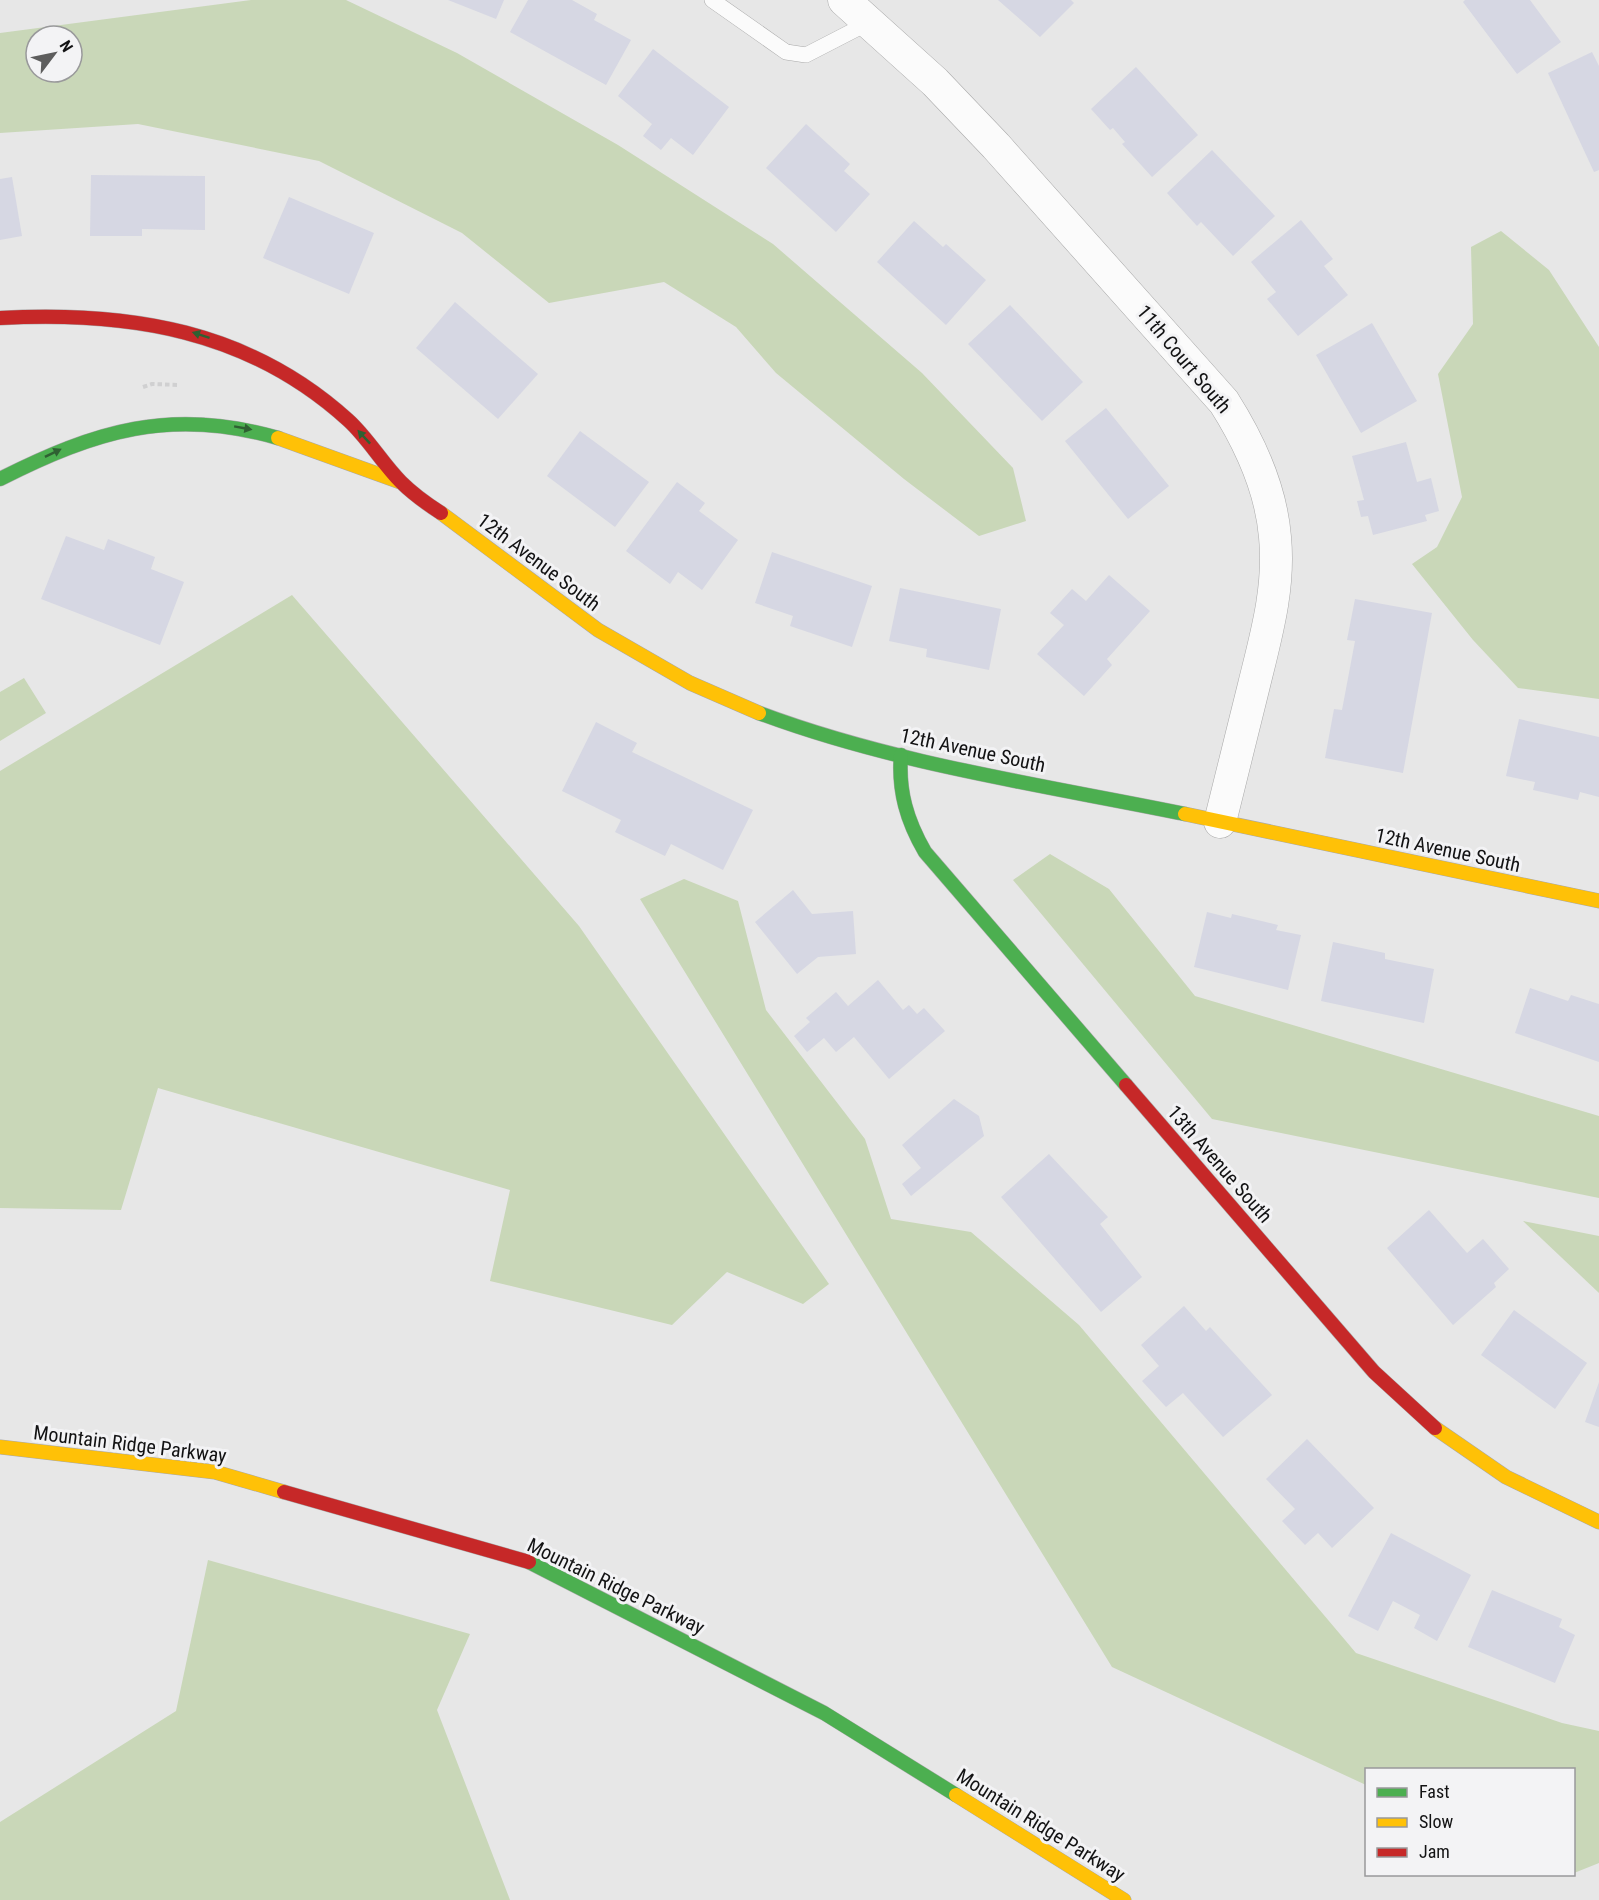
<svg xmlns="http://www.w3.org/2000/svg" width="1599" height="1900" font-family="'Roboto Condensed',sans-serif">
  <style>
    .green { fill: #c9d7b8; fill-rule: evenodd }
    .building { fill: #d6d7e3 }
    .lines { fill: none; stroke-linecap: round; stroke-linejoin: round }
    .lane-casing { stroke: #a9a9a9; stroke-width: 16 }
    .street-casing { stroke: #a9a9a9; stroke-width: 33 }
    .fast-casing { stroke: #a9a9a9; stroke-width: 15 }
    .slow-casing { stroke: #a9a9a9; stroke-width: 15 }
    .jam-casing { stroke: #a9a9a9; stroke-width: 15 }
    .path { stroke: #d0d0d1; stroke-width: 4; stroke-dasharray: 4.5 3; stroke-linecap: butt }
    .lane { stroke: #fbfbfb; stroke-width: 15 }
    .street { stroke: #fbfbfb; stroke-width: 32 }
    .fast { stroke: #4caf50; stroke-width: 14 }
    .slow { stroke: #ffc107; stroke-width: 14 }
    .jam { stroke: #c62828; stroke-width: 14 }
    .oneway { fill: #2f6032 }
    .labels { text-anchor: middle; stroke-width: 6; stroke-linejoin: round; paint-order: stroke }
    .street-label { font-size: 20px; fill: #121213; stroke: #f3f3f5 }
  </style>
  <rect width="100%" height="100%" fill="#e7e7e7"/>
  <g class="green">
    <path d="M251,0H346L457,53L618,145L773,244L922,373L1013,468L1026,521L979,536L904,479L776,373L736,327L664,282L549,303L462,233L319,161L138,124L0,133V33ZM36,36H72V72H36Z"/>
    <polygon points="1501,231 1549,270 1599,347 1599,699 1518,688 1473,640 1412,564 1437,547 1462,497 1438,374 1473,324 1471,247"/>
    <polygon points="292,595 579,926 829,1284 803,1304 727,1272 672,1325 490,1281 510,1190 158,1088 121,1210 0,1208 0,771"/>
    <polygon points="24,678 46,713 0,741 0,692"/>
    <polygon points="1050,854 1109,889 1195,996 1599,1116 1599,1198 1212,1119 1013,880"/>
    <polygon points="684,879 738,901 766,1010 865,1139 891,1219 971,1232 1079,1325 1356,1653 1562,1723 1599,1731 1599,1863 1574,1873 1574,1770 1366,1770 1366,1785 1112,1667 640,899"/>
    <polygon points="1523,1221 1599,1236 1599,1293"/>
    <polygon points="208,1560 470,1634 437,1710 510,1900 0,1900 0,1822 176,1711"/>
  </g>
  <g class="building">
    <polygon points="448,0 504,0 496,19"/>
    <polygon points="528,0 572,0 597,14 594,20 631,40 606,85 510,32"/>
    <polygon points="998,0 1071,0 1074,3 1040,37"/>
    <polygon points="1465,0 1530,0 1561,42 1517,74 1463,2"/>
    <polygon points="653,49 729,107 693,155 671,138 661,150 643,136 652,124 618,96"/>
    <polygon points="1592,52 1599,66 1599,170 1594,172 1548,73"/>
    <polygon points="1136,67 1198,135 1152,177 1122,144 1125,142 1113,128 1110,130 1091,109"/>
    <polygon points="806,124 850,164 844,171 870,194 836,232 766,168"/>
    <polygon points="1212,150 1275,216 1233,256 1201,222 1197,226 1167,193"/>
    <polygon points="91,175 205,176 205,230 142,229 142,236 90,236"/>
    <polygon points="12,177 22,236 0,240 0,179"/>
    <polygon points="289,197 374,233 349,294 263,258"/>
    <polygon points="1301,220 1333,259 1324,266 1348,295 1298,336 1267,299 1276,292 1251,262"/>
    <polygon points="914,221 943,247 946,244 986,280 946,325 877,262"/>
    <polygon points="455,302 538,374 498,419 416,348"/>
    <polygon points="1010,305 1083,382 1042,421 968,344"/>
    <polygon points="1372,323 1417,401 1361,433 1316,355"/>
    <polygon points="1106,408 1169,486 1128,519 1065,441"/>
    <polygon points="580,431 649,482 615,527 547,476"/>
    <polygon points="1406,442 1417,482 1431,478 1439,511 1425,515 1427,521 1373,535 1368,516 1361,517 1357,501 1364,500 1352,456"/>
    <polygon points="677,482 705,503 699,511 738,540 702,590 678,572 670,584 626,551"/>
    <polygon points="66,536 104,550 108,539 155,557 151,569 184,582 160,645 41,599"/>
    <polygon points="772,552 872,586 852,647 790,626 793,616 755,603"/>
    <polygon points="1109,575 1150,611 1107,659 1112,665 1084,696 1037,654 1064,625 1050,613 1072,589 1086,601"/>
    <polygon points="900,588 1001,609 989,670 926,657 927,649 889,641"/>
    <polygon points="1355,599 1432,613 1403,773 1325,758 1334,709 1342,710 1355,641 1347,640"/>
    <polygon points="1519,719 1599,737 1599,797 1580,792 1578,800 1533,790 1535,782 1506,776"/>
    <polygon points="596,722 637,743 632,752 753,810 723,870 671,844 665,856 615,832 621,820 562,791"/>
    <polygon points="793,890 812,914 853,911 856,954 818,957 797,974 755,922"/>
    <polygon points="1207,912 1231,918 1232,914 1278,925 1276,930 1301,935 1288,990 1194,967"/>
    <polygon points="1333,942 1385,953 1385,959 1434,969 1424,1023 1321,1001"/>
    <polygon points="878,980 903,1010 909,1005 917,1014 924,1008 945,1031 889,1079 854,1037 836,1052 824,1038 807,1052 794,1036 810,1022 806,1018 836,992 848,1006"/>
    <polygon points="1530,988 1568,1001 1571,995 1599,1004 1599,1062 1515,1033"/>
    <polygon points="954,1099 979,1116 984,1136 911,1196 902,1184 921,1168 902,1145"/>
    <polygon points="1049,1154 1108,1217 1100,1224 1142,1277 1101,1312 1001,1197"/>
    <polygon points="1429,1210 1467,1253 1483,1239 1509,1269 1494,1283 1496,1287 1453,1325 1387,1248"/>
    <polygon points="1184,1306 1206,1331 1210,1327 1272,1395 1223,1437 1183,1393 1166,1407 1142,1381 1159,1366 1141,1345"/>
    <polygon points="1514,1310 1587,1363 1555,1409 1481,1355"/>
    <polygon points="1599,1382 1599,1427 1585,1422"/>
    <polygon points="1307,1439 1374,1508 1332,1548 1318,1533 1305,1545 1282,1521 1295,1509 1266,1479"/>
    <polygon points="1391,1533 1471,1575 1437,1641 1414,1628 1420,1615 1393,1601 1378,1631 1348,1616"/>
    <polygon points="1492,1590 1562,1619 1559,1627 1575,1635 1555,1683 1468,1647"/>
  </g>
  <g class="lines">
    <g class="lane-casing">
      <polyline id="lane" points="712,0 786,52 806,55 870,22"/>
    </g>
    <g class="street-casing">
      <path id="street" d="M844,0L935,82L996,146L1224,402C1250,443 1271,488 1275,537C1280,588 1266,636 1254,685C1243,731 1231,776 1220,822"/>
    </g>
    <g class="fast-casing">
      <g id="fast">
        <path d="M0,479C95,431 171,407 278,438"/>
        <path d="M759,713C895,764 1043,785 1185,814"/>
        <path d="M901,755C898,791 907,821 925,852L1126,1085"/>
        <polyline points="529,1562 824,1713 956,1795"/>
      </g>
    </g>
    <g class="slow-casing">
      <g id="slow">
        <polyline points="278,438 400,482"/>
        <polyline points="441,513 598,630 690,683 759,713"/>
        <polyline points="1185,814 1599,901"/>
        <polyline points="1435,1428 1506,1477 1599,1522"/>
        <polyline points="0,1447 215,1472 284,1492"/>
        <polyline points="956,1795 1124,1900"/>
      </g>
    </g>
    <g class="jam-casing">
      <g id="jam">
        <path d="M0,318C129,311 249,330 348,420C368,438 382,463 401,482C413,494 427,504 441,513"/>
        <polyline points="1126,1085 1374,1372 1435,1428"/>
        <polyline points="284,1492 529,1562"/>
      </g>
    </g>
    <polyline class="path" points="143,387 152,384 180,385"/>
    <use href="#lane" class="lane"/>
    <use href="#street" class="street"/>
    <use href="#fast" class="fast"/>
    <use href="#slow" class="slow"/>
    <use href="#jam" class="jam"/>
  </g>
  <defs><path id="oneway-solid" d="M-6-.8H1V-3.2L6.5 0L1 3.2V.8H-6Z" transform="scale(1.5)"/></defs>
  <g class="oneway">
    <use href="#oneway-solid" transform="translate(201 335) rotate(-162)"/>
    <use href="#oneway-solid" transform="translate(243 428) rotate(10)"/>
    <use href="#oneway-solid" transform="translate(364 437) rotate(-133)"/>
    <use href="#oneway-solid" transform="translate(53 453) rotate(-26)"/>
  </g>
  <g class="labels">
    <g class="street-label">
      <text transform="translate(1184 359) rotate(50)" y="7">11th Court South</text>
      <text transform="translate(539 562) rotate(37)" y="7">12th Avenue South</text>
      <text transform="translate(973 750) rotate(12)" y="7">12th Avenue South</text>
      <text transform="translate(1448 850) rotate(12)" y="7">12th Avenue South</text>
      <text transform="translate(1220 1164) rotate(49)" y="7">13th Avenue South</text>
      <text transform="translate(130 1444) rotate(7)" y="7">Mountain Ridge Parkway</text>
      <text transform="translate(616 1586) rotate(26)" y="7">Mountain Ridge Parkway</text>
      <text transform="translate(1041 1825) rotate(32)" y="7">Mountain Ridge Parkway</text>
    </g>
  </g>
  <rect x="1365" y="1768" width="210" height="108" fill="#f3f3f5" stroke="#99999b" stroke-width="1.5"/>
  <rect x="1377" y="1788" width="30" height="9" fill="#4caf50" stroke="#99999b" stroke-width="1.5"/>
  <text x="1419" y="1798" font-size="18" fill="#121213">Fast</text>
  <rect x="1377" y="1818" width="30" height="9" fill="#ffc107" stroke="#99999b" stroke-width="1.5"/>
  <text x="1419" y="1828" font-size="18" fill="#121213">Slow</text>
  <rect x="1377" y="1848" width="30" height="9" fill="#c62828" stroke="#99999b" stroke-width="1.5"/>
  <text x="1419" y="1858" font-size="18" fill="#121213">Jam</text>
  <g transform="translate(54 54) rotate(58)"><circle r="28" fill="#f3f3f5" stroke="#99999b" stroke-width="1.5"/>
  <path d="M0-4.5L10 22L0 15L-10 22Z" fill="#5d5d5d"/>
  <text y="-9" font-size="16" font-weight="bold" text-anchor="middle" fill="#121213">N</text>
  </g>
</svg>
